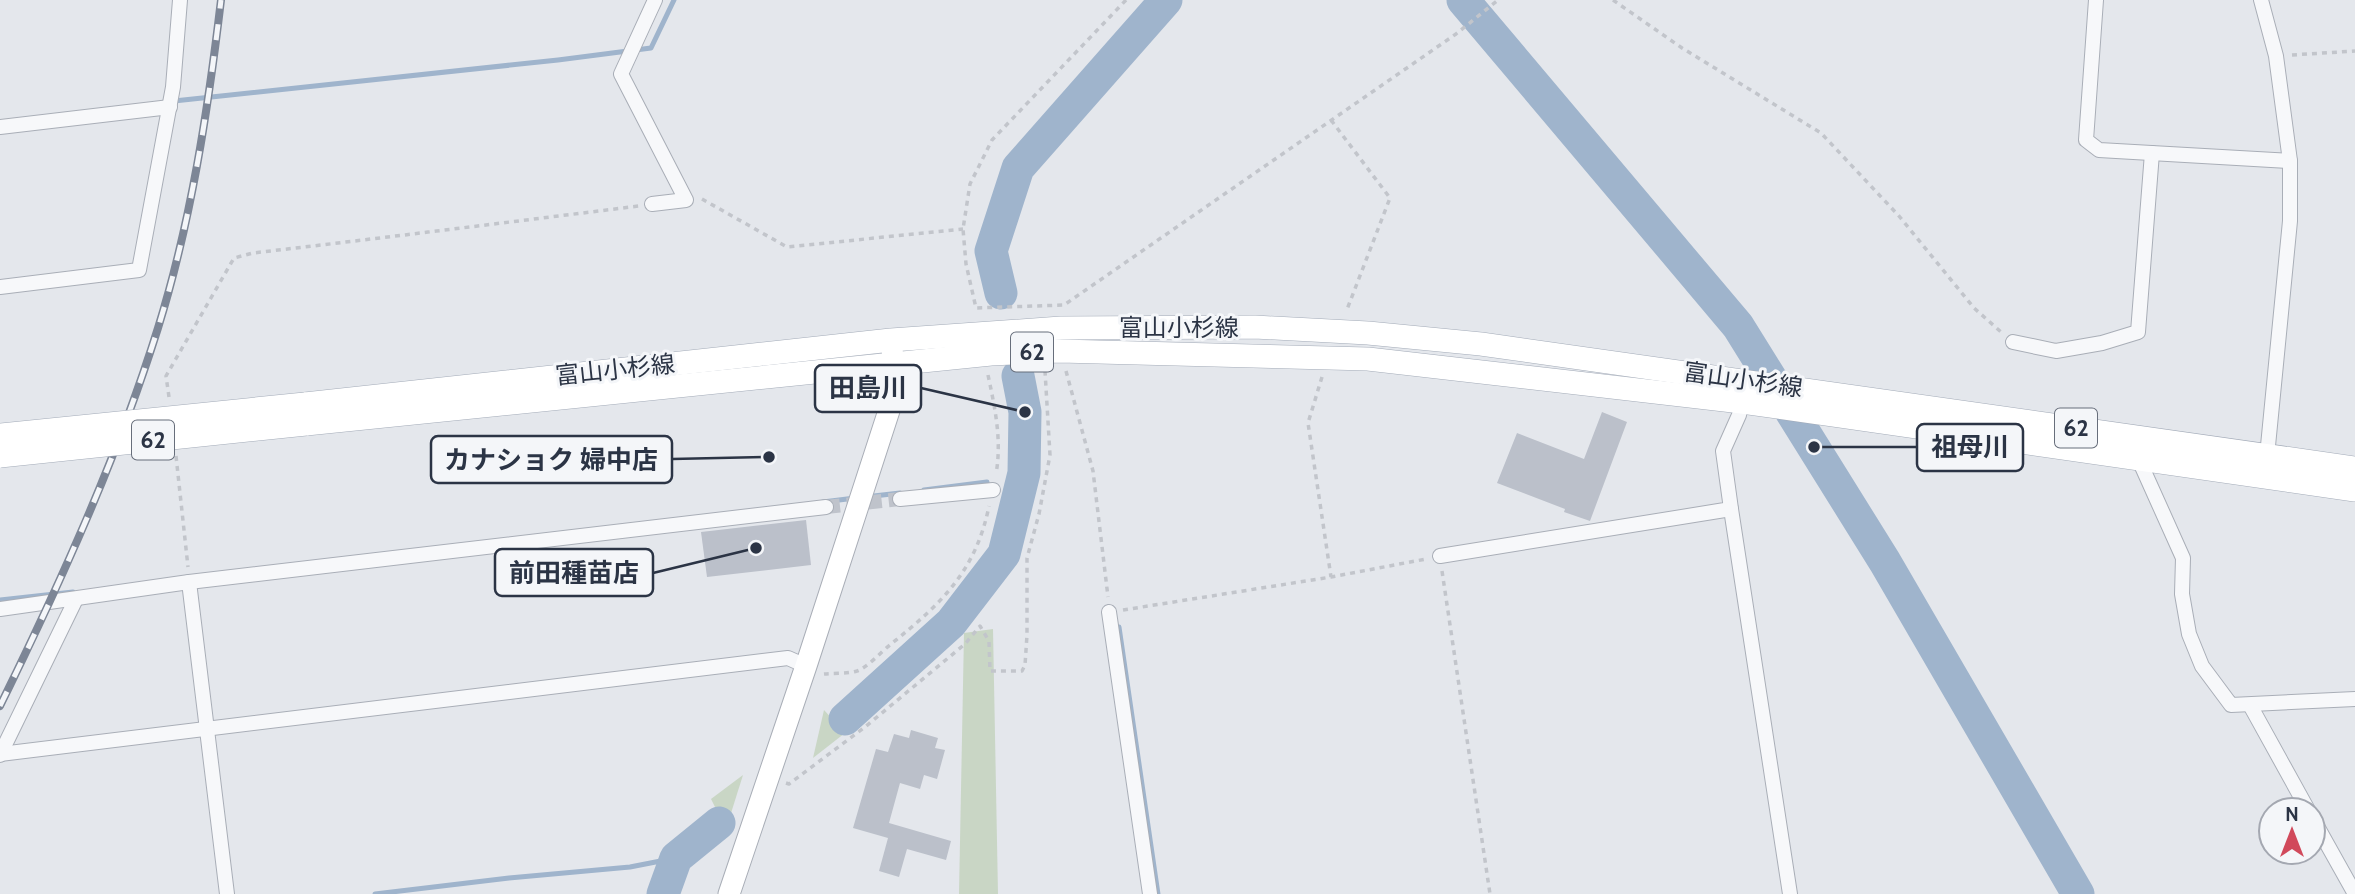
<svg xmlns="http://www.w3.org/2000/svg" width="2355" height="894" font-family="Cabin,'Noto Sans JP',sans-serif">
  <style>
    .green { fill: #c9d6c5 }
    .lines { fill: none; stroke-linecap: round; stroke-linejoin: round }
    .stream { stroke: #9fb4cc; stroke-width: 5 }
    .river { stroke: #9fb4cc; stroke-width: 33 }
    .building { fill: #bbc0ca }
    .street-tunnel { stroke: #bfc3cb; stroke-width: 14; stroke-dasharray: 14 7; stroke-linecap: butt }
    .street-casing { stroke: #a9aeb7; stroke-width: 16 }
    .secondary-casing { stroke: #a9aeb7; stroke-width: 23 }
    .primary-casing { stroke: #a3abb8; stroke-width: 24 }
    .path { stroke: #c2c5cb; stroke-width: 3.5; stroke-dasharray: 5 5; stroke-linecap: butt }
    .street { stroke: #f7f8fa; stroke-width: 14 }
    .secondary { stroke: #fff; stroke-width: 21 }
    .primary { stroke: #fff; stroke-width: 23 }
    .rail-casing { stroke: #7d8696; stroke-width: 8 }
    .rail { stroke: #f4f6f9; stroke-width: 5; stroke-dasharray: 16; stroke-linecap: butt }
    .primary-bridge-casing { stroke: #a3abb8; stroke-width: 24; stroke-linecap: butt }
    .primary-bridge { stroke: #fff; stroke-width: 23 }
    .labels { text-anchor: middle; stroke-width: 6; stroke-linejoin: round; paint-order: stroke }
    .shield { fill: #f4f6f9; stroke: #676e7b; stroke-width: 2 }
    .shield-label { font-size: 23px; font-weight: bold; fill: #2b3445 }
    .street-label { font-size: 24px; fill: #2b3445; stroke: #f4f6f9 }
    .leader { fill: none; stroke: #2b3445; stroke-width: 2.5 }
    .callout-dot { fill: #2b3445; stroke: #f4f6f9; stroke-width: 2.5 }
    .callout { fill: #f4f6f9; stroke: #2b3445; stroke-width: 2.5 }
    .callout-label { font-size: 26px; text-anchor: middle; font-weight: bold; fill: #2b3445 }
  </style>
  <rect width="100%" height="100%" fill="#e4e7ec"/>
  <g class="green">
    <polygon points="993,629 998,894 959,894 964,633"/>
    <polygon points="824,710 845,733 813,758"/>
    <polygon points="743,775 726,829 711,799"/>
  </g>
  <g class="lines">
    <g class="stream">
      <polyline points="174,101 558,60 651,48 674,0"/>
      <polyline points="924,490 987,482"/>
      <polyline points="865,497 900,493"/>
      <polyline points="823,502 855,498"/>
      <polyline points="0,600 73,592"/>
      <polyline points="1119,627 1158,894"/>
      <polyline points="375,894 509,878 630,867 676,858"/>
    </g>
    <g class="river">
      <polyline points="1463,0 1738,326 1885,562 2078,894"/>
      <polyline points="1001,293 991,251 1018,168 1166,0"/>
      <polyline points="845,719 951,623 1004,554 1024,473 1025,412 1018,376"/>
      <polyline points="663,894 676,858 719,823"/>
    </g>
  </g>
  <g class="building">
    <polygon points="1602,412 1627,422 1590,521 1564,512 1565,509 1497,483 1517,433 1584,459"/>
    <polygon points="806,520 811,565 707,577 701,532"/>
    <polygon points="911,730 938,738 935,748 945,750 937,779 924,775 920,789 900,783 889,823 951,841 946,860 907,849 899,877 879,871 888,838 853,828 876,749 888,752 894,734 909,738"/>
  </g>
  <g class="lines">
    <polyline class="street-tunnel" points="826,507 900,499"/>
    <g class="street-casing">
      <g id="street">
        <polyline points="2096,0 2086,140 2099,150 2290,161"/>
        <polyline points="2261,0 2276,56 2290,161 2290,221 2267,456"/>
        <polyline points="0,127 170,107"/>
        <polyline points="652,204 686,200 621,74 655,0"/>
        <polyline points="0,287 139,270 173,87 180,0"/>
        <polyline points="2013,342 2056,351 2102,343 2138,332 2152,153"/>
        <polyline points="2139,460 2183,558 2182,594 2189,634 2202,666 2231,705 2355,699"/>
        <polyline points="900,499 993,490"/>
        <polyline points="1731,509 1790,894"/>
        <polyline points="1440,556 1731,509 1723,451 1739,415 1742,402"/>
        <polyline points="189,582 227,894"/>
        <polyline points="0,609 189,582 826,507"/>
        <polyline points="1109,612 1150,894"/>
        <polyline points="2250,705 2308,810"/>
        <polyline points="0,754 788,658 806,666"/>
        <polyline points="0,755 76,599"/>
        <polyline points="2313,819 2355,894"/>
      </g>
    </g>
    <g class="secondary-casing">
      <polyline id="secondary" points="729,894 806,666 896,389 892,349"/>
    </g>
    <g class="primary-casing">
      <g id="primary">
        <polyline points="305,404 891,340 1061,328 1255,327 1368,333 1481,344 2355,468"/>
        <polyline points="306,424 991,354 1060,351 1368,359 1742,402 2355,490"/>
      </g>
    </g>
    <g class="path">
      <polyline points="1126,0 992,140 970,184 963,229 966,264 976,308 1064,305 1456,34 1498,0"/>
      <polyline points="1613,0 1682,48 1821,133 1899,216 1974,308 2001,332"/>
      <polyline points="2292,55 2355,51"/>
      <polyline points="1331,120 1390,198 1346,312"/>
      <polyline points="702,199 787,247 963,229"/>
      <polyline points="1066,371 1093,471 1108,597"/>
      <path d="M988,375C995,408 1002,440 996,474"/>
      <polyline points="1322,377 1308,423 1331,577"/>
      <path d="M169,397L166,376L234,258L253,253C382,238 510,222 639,206"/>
      <polyline points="176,456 188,567"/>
      <polyline points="1442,571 1490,894"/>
      <polyline points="1123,610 1331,577 1426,559"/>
      <path d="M824,674C834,673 847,674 857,671C868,667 881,652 891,644C941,604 976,571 989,506"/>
      <polyline points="786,783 789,784 865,727 965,644 980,626 989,641 990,671 1022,671 1025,665 1027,635 1027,558 1039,514 1050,455 1045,371"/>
    </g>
    <use href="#street" class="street"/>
    <use href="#secondary" class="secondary"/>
    <use href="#primary" class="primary"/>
    <g class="rail-casing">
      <path id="rail" d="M0,706C60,583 117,459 158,328C191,222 208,110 221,0"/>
    </g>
    <use href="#rail" class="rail"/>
    <g class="primary-bridge-casing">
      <g id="primary-bridge">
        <polyline points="0,435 305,404"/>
        <polyline points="0,456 306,424"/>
      </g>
    </g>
    <use href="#primary-bridge" class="primary-bridge"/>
  </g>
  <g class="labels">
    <g class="shield">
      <rect x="1011" y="332.5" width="42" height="39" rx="5"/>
      <rect x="2055" y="408.5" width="42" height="39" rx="5"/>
      <rect x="132" y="420.5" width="42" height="39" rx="5"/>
    </g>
    <g class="shield-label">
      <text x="1032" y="360">62</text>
      <text x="2076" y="436">62</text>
      <text x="153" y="448">62</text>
    </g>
    <g class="street-label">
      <text x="1179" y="336">富山小杉線</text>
      <text transform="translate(615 370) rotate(-6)" y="8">富山小杉線</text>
      <text transform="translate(1743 380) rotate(8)" y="8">富山小杉線</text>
    </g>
  </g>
  <path class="leader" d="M1025 412L921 388M1814 447L1917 447M769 457L672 459M756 548L653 573"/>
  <g class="callout-dot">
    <circle cx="1025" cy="412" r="7"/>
    <circle cx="1814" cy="447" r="7"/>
    <circle cx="769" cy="457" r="7"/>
    <circle cx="756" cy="548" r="7"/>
  </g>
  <g class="callout">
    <rect x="815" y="365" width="106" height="47" rx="7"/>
    <rect x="1917" y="424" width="106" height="47" rx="7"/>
    <rect x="431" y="436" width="241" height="47" rx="7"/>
    <rect x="495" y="549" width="158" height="47" rx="7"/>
  </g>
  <g class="callout-label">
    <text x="868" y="397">田島川</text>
    <text x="1970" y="456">祖母川</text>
    <text x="551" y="469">カナショク 婦中店</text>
    <text x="574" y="582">前田種苗店</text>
  </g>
  <g transform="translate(2292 831)"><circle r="33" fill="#f4f6f9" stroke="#a4a8b1" stroke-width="2"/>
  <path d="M0-5L12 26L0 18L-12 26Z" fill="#d1495b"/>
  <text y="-10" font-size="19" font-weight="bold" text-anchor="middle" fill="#2b3445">N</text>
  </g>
</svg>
